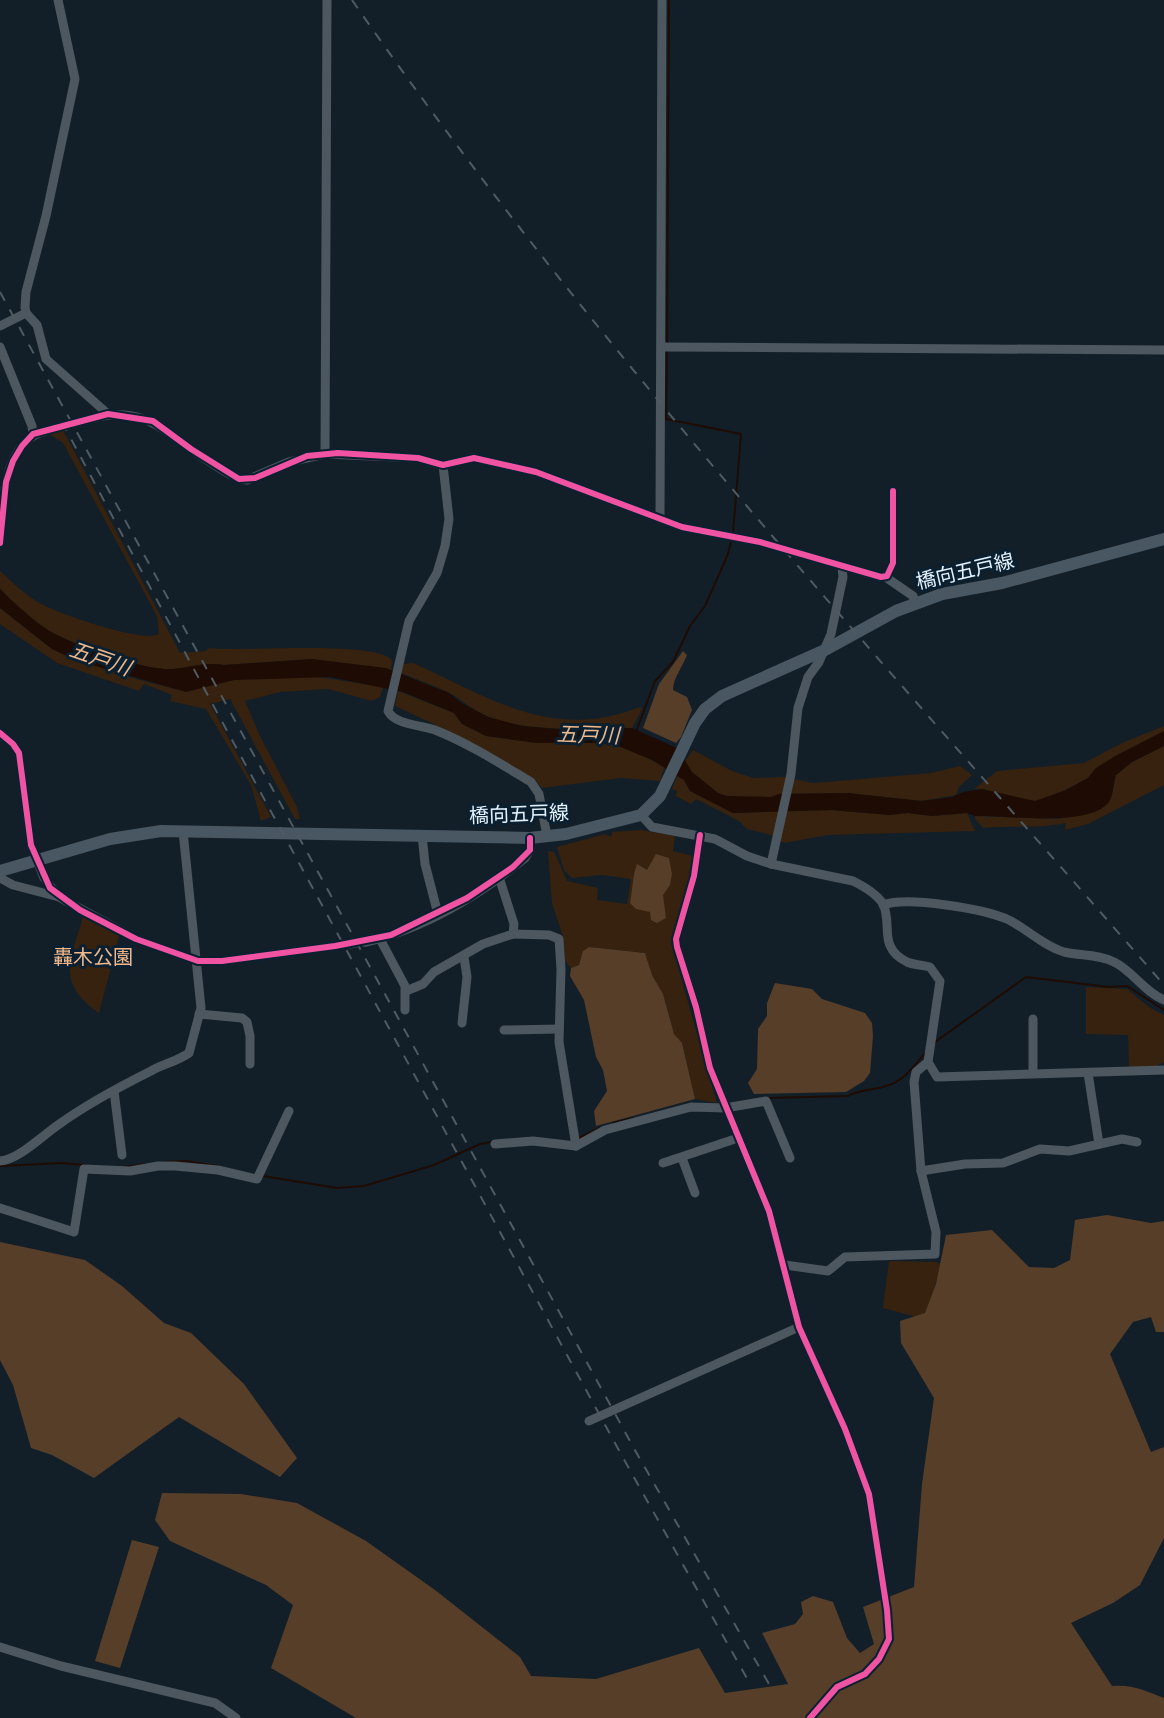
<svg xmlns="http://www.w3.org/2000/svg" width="1164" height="1718" font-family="'DM Sans','Noto Sans JP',sans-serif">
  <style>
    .green { fill: #36220e }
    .forest { fill: #573e29 }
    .water { fill: #1e0c04 }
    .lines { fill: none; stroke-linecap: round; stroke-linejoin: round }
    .stream { stroke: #1e0c04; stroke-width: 2 }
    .minor-tunnel { stroke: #323f48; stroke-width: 9; stroke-dasharray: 9 4.5; stroke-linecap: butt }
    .minor { stroke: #4c575f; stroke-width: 9 }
    .major { stroke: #495763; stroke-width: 12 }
    .rail { stroke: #505a62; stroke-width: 2; stroke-dasharray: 10 10; stroke-linecap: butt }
    .cycleway-casing { stroke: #0a2030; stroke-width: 10 }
    .cycleway { stroke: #f153a3; stroke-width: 6 }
    .labels { text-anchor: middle; stroke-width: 6; stroke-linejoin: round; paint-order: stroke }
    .street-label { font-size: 20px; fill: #e4f2fd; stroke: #0a2030 }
    .park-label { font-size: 20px; fill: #f0b78a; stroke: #0a2030 }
    .water-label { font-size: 21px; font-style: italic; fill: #f0b78a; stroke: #0a2030 }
  </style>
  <rect width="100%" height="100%" fill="#121f28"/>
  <g class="green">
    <path d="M63,430L180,653L206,651L209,648C241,652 375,640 392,660L391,670L312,659L224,665C204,661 184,670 164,669C135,667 65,643 42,626C27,615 13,602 0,589V571C11,581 23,593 36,601C52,612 145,644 159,634L157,616L63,443L51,435L52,431Z"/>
    <polygon points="0,608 52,649 121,675 175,689 234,680 312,676 383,687 380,697 372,701 328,689 280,692 245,701 260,736 297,807 300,819 295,819 230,699 210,704 271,817 261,821 251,785 206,709 170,701 172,695 144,684 139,691 57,663 0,624"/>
    <path d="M413,663C491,698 552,742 640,707L642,709L632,728C583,726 534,735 487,716C472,710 461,699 448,692C433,685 416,679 401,673L403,664Z"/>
    <polygon points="398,691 454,713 462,724 486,736 537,743 601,743 618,746 633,750 664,767 660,781 621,778 542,788 534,779 438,726 395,706"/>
    <polygon points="1164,726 1164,731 1096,768 1088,778 1048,799 1035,801 1024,800 982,789 974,789 997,771 1084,763 1122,743"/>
    <path d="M1164,746V785L1088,824L1065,830L1066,823C1039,829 1011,825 983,828L975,819V816L1059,819L1112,793L1116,775L1132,762Z"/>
    <polygon points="693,750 732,771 754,778 785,777 813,783 826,782 931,773 960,766 972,775 959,787 956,795 921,801 848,793 779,794 771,797 743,798 727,796 718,793 692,772 685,761"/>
    <polygon points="677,776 684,780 690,791 733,813 831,810 889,815 908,813 932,816 967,813 975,831 828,835 784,843 771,835 747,829 739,821 696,799 691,804 676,796 677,791 672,789"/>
    <polygon points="641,830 675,836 673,851 693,856 683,904 671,943 717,1103 695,1099 682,1043 674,1034 663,994 652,975 645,953 589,947 583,952 579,965 571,968 565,961 563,936 552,903 548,851 554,852 567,881 598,888 597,900 627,904 631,879 602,875 572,878 564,870 557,847 605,834 611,837 612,832"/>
    <path d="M83,917L119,936L99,1013C55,982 71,960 83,917Z"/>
    <polygon points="1086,987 1127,989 1150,1008 1164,1015 1164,1062 1154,1067 1129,1068 1128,1035 1086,1034"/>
    <polygon points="889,1261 937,1262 941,1265 927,1314 921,1318 883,1308"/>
  </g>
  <g class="forest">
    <path d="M683,651L687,655C683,666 673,678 673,690L687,697L692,710L681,737L676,743L643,728L659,684Z"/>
    <path d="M656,854L669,858L672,874L670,885L663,895L666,918L657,923L651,920L650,912L636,909L630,903C633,889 632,877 637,864L647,870Z"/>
    <polygon points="589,947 645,953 652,975 663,994 674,1034 682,1043 695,1099 596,1126 594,1111 607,1091 603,1070 596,1057 584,1000 570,976 571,968 579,965 583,951"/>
    <polygon points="775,983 812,989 822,999 865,1013 872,1023 873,1036 870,1073 864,1081 846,1092 754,1094 748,1083 757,1069 758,1029 767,1016 767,1003"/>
    <path d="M1107,1215L1151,1223L1164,1221V1332H1156L1151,1317L1133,1322L1110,1354L1151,1452L1164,1447V1538L1140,1585L1113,1603L1071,1623L1112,1686C1132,1684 1146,1691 1164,1698V1718H356L271,1668L293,1605L266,1585L170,1541L155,1520L162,1493L241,1494L297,1503L366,1541L435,1590L520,1657L531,1676L596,1679L699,1648L725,1693L788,1684L762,1633L795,1624L803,1614L801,1602L813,1596L833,1602L847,1638L860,1653L874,1644L863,1607L914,1587L922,1484L934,1398L901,1343L900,1321L925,1313L936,1284L946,1235L992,1230L1029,1267L1054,1268L1070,1260L1075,1220Z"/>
    <polygon points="0,1242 85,1260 122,1286 164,1323 191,1333 244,1384 297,1458 280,1477 179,1417 94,1478 52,1455 31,1448 13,1385 0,1360"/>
    <polygon points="132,1540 159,1547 120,1668 95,1661"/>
  </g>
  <path class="water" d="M0,589C13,602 27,615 42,626C65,643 135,667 164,669C184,670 204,661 224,665L312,659L386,668L449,693L462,703L488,717L523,726L569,730L632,728L677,748L692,772L718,793L727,796L771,797L779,794L848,793L921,801L952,797L963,792L982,789L1035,801L1066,790L1088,778L1096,768L1117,755L1164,731V746L1132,762L1116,775C1113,783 1114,794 1109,802C1089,828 1005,815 975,816L967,813L932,816L908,813L889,815L832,810L733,813L690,791L684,780L652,760L618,746L601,743H537L486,736L462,724L454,713L403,692L330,677L234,680L186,692L75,660L52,649L0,608Z"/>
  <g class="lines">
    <g class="stream">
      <polyline points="667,345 669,0"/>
      <polyline points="667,351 666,419 741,434 733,533"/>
      <polyline points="636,732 655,681 673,662 690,626 705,606 728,554 732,538"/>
      <polyline points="935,1042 1026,977 1109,987 1127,986 1164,1010"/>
      <path d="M769,1098L848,1096C861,1088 875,1091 889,1085C905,1080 916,1063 927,1051"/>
      <polyline points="613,1123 633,1118"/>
      <polyline points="577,1139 599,1128"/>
      <polyline points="163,1162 186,1161 223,1167"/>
      <polyline points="0,1166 62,1163 86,1165"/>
      <polyline points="124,1167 145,1164"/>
      <polyline points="263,1176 337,1188 364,1186 434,1165 480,1144 491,1142"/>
    </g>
    <g class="minor-tunnel">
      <polyline points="46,431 86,420"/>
      <polyline points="335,946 366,942"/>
    </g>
    <g class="minor">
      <polyline points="58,0 75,79 46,216 26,292 25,307 26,313 37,325 46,359 108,414"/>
      <polyline points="0,326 26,313"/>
      <polyline points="0,347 32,426 33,434"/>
      <polyline points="662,347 1164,350"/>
      <path d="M86,420C145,402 165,433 210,462C222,470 233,478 247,480L289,462L325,454L418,458L443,465L474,458L536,472L682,527L760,542L881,577L887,576L893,563V491"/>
      <polyline points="325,454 327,0"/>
      <path d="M443,465L449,519L445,546L437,573L409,621L388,711C395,725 421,725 435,730C468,743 501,764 531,782L539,794L547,836"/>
      <polyline points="660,519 662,0"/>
      <path d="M0,543C3,506 1,442 46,431"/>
      <polyline points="884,576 913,596 915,602"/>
      <polyline points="0,733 13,744 19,753 31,845 44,878 59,897 136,939 198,961 222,961 335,946"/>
      <path d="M641,815L652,827L715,839L747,856L771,864L853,881C863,886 877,894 883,904C893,924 877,947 907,962C914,965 922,965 930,967L940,981L928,1062L937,1077L1164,1070"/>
      <polyline points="422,835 425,864 438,914"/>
      <polyline points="700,835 694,876 676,939 677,947 696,1007 710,1068 769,1211 799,1327 845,1429 869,1494 887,1610 889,1639 879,1659 865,1674 837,1687 810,1718"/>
      <polyline points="771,864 791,774 798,708 808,677 819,662 831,634 843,577 842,567"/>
      <polyline points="0,878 13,885 59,897"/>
      <path d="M883,905C907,896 985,909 1009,920C1028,930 1044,946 1064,952C1081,956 1098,954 1114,962C1133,971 1144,992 1164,1000"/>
      <polyline points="513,934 549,935 559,939 561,969 559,1042 576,1146"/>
      <polyline points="380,939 405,986 405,1010"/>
      <path d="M366,942C423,929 480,895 525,858L530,850V838"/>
      <polyline points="406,991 423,984 434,972 483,944 513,934 514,924 499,877"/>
      <polyline points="199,1014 242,1018 247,1022 250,1036 250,1064"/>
      <polyline points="1033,1019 1033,1073"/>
      <polyline points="462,1023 467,977 464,957"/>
      <polyline points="504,1030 559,1029"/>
      <polyline points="1088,1073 1099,1144"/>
      <polyline points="114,1091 122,1155"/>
      <polyline points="495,1144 533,1141 576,1146 605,1130 691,1107 725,1108 766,1101 790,1158"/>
      <polyline points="682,1158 695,1193"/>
      <path d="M0,1161C18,1160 42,1136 58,1125C87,1104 119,1087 151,1071C163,1064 178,1061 189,1053L201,1008L183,831"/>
      <polyline points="663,1163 738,1138"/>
      <polyline points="921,1171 965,1164 1003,1163 1040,1149 1069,1151 1122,1139 1137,1142"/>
      <polyline points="0,1208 74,1232 84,1169 130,1171 158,1166 175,1166 218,1170 257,1179 289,1111"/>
      <polyline points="785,1265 828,1271 845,1257 935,1254 936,1232 921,1171 914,1082 916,1072 928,1062"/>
      <polyline points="589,1421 799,1327"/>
      <polyline points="0,1647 61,1666 215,1703 236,1718"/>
    </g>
    <polyline class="major" points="0,871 110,839 161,831 530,838 566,834 641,815 660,796 695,723 705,709 722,696 825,650 896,611 942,594 1002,583 1164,539"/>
    <g class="rail">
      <path d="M352,0C595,350 885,664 1164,985"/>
      <polyline points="0,292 636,1452 769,1684"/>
      <polyline points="62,422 213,705 622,1456 749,1682"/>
    </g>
    <g class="cycleway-casing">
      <g id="cycleway">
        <polyline points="0,543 6,482 13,461 22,446 33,434 108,414 153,421 191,449 239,479 255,478 307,456 338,453 418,458 443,465 474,458 536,472 682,527 760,542 881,577 887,576 893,563 893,491"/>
        <polyline points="0,733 13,744 19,753 31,845 50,888 80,910 136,939 198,961 222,961 335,946 391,935 467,898 513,867 530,850 530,838"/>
        <polyline points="700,835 694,876 676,939 677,947 696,1007 710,1068 769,1211 799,1327 845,1429 869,1494 887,1610 889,1639 879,1659 865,1674 837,1687 810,1718"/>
      </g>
    </g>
    <use href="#cycleway" class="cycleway"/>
  </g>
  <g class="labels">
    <g class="street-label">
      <text transform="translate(965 571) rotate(-13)" y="7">橋向五戸線</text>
      <text transform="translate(519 814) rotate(-2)" y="7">橋向五戸線</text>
    </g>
    <g class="park-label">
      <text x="93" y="964">轟木公園</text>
    </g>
    <g class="water-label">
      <text transform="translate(100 659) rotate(19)" y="7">五戸川</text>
      <text transform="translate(588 735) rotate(2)" y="7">五戸川</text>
    </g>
  </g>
</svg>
